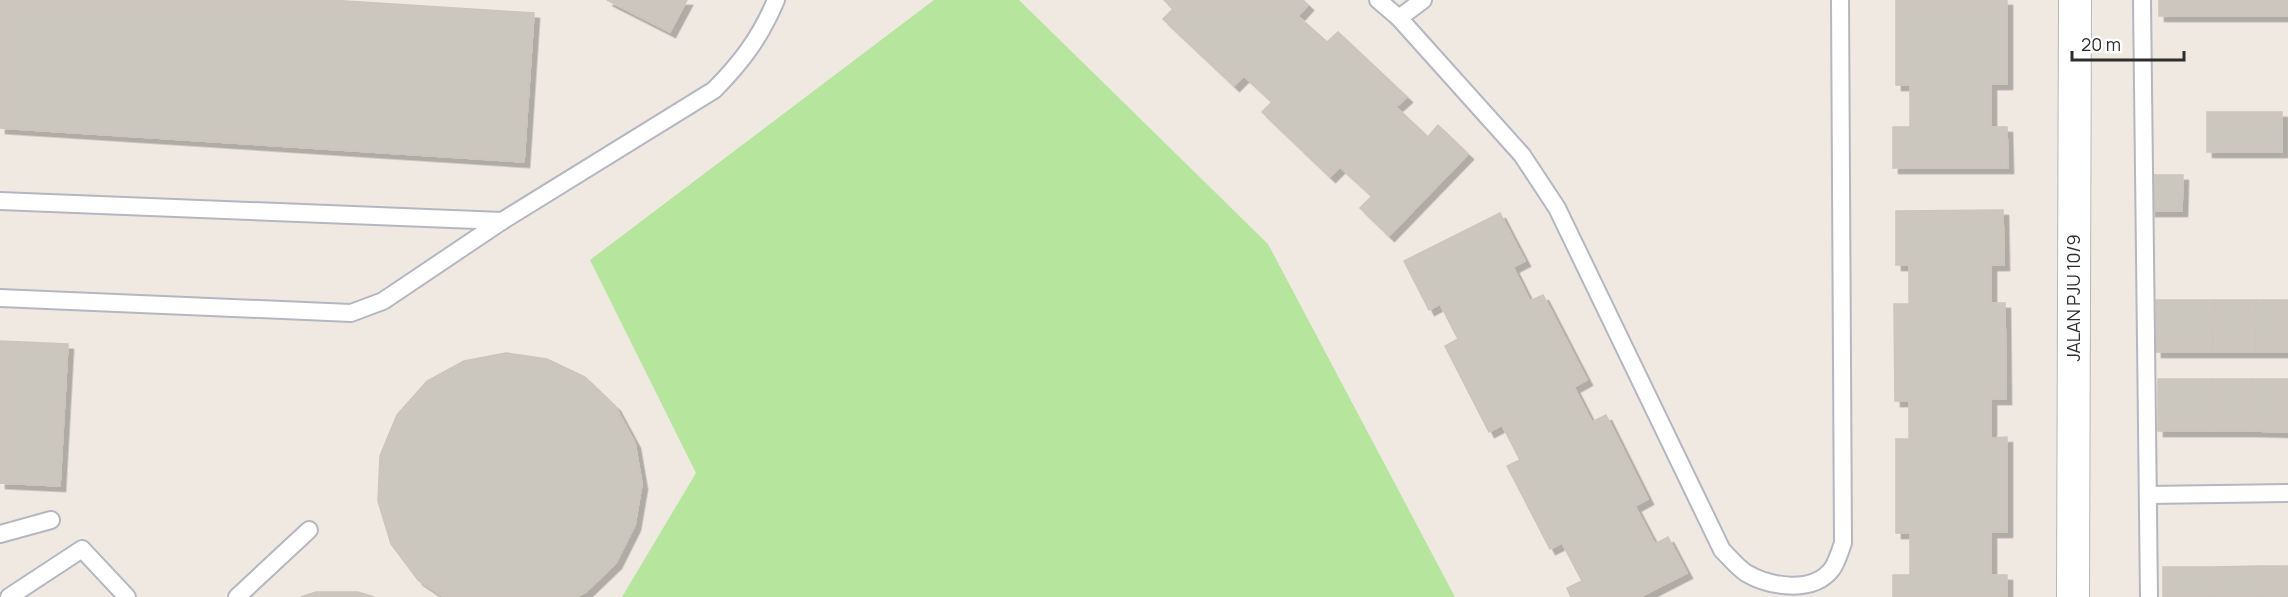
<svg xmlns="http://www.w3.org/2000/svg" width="2288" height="597" font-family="Manrope,sans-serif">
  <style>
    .green { fill: #b6e59e }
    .building { fill: #cbc7bf; stroke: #cbc5ba; stroke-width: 1.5; filter: url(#shadow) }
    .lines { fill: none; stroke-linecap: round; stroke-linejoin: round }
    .service-casing { stroke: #b4b7c1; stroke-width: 20 }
    .minor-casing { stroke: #b4b7c1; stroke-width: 34 }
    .service { stroke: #fff; stroke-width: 16 }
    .minor { stroke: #fff; stroke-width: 32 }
    .labels { text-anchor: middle; stroke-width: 4.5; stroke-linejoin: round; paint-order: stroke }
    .street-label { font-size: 18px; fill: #2e2e2e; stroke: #fff }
  </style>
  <defs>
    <filter id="shadow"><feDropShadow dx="5.5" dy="5.5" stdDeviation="0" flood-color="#0004"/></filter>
  </defs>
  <rect width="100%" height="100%" fill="#efe9e1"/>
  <polygon class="green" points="934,0 1019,0 1268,244 1455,597 622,597 696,473 590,260"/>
  <g class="building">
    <polygon points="0,0 330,0 534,13 524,162 0,128"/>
    <polygon points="607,0 687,0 670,32"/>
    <polygon points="1164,0 1303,0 1308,5 1298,16 1327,42 1338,32 1407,97 1396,107 1428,137 1438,125 1468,154 1389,236 1360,208 1372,196 1340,167 1330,177 1262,112 1272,102 1244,76 1234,86 1163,19 1173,9"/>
    <polygon points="1896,0 2007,0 2007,84 1991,84 1991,127 2007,127 2008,168 1893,168 1893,127 1910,127 1910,85 1896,85"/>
    <rect x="2159" y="0" width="129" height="16"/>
    <rect x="2207" y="112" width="75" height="40"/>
    <polygon points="2151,175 2183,175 2182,211 2150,211"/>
    <polygon points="2003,210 2004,265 1991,265 1991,303 2005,303 2006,399 1991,399 1991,438 2007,437 2007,532 1991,532 1991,575 2007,575 2007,597 1893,597 1893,575 1910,575 1910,533 1896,533 1896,439 1909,439 1909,401 1895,401 1894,304 1909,304 1909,265 1896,265 1896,211"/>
    <polygon points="1500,213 1525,261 1513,267 1530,301 1543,295 1587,380 1574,387 1592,422 1606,415 1648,499 1635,506 1655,544 1668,537 1687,573 1640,597 1571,597 1567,588 1582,581 1562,543 1550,549 1507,466 1520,460 1502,425 1489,432 1445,346 1458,339 1440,304 1429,310 1404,261"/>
    <polygon points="2156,300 2214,300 2213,352 2156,352"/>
    <polygon points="2214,300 2256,300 2255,352 2213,352"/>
    <polygon points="2256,300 2288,300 2288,352 2255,352"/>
    <polygon points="0,341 68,344 60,486 0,483"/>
    <polygon points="506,353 547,359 585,377 615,406 635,443 642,484 635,525 616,563 586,592 576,597 444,597 418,580 391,544 378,501 380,456 397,415 427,381 464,361"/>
    <rect x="2158" y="379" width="53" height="52"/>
    <rect x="2211" y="379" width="42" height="52"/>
    <polygon points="2253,379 2288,379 2288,432 2253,431"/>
    <polygon points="2258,566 2258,597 2214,597 2214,567"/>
    <rect x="2258" y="566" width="30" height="31"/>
    <rect x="2163" y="567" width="51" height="30"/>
    <polygon points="316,592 358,592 374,597 301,597"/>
  </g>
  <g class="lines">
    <g class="service-casing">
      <g id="service">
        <path d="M1378,0L1399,18L1522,155L1557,208L1722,550C1729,557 1737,567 1746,573C1770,587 1813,594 1832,569C1837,562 1840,551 1843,543L1840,0"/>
        <polyline points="2142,0 2149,597"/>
        <polyline points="1399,18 1423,0"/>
        <polyline points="0,201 502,221"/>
        <path d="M0,298L351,313L383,301L502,221L714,90C742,62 761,36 776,0"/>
        <polyline points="2148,495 2288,493"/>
        <polyline points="0,534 51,520"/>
        <polyline points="9,597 82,549 127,597"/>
        <polyline points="237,597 309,530"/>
      </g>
    </g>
    <g class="minor-casing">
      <polyline id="minor" points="2073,597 2075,0"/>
    </g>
    <use href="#service" class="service"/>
    <use href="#minor" class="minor"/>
  </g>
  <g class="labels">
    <g class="street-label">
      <text transform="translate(2074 298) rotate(-90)" y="6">JALAN PJU 10/9</text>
    </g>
  </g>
  <path d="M2072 51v9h112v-9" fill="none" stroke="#2e2e2e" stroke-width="3"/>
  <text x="2081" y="51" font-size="18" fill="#2e2e2e" stroke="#ffffff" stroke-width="4.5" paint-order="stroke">20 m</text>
</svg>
